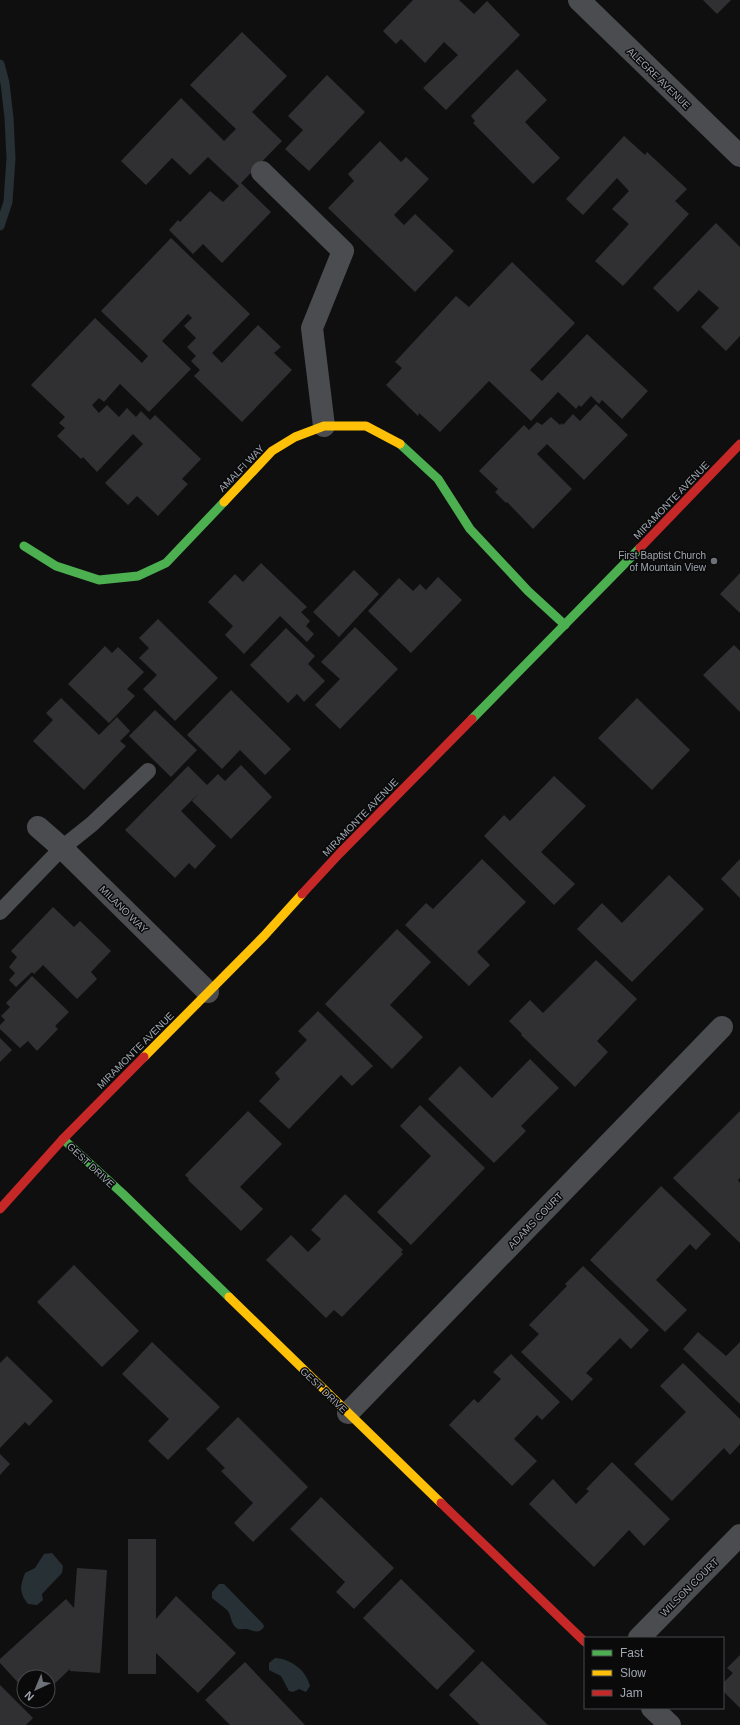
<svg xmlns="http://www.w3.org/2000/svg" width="740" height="1725" font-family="Helvetica,sans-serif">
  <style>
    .water { fill: #273034 }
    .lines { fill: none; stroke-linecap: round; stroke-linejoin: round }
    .stream { stroke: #273034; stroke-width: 9 }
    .building { fill: #303032 }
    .lane { stroke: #4a4c4f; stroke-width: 16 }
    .street { stroke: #4a4c4f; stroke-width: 22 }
    .fast { stroke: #4caf50; stroke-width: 9 }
    .slow { stroke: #ffc107; stroke-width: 9 }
    .jam { stroke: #c62828; stroke-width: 9 }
    .poi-dot { fill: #6d7279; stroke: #0a0a0b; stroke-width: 1.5 }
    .labels { text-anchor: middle; stroke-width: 3; stroke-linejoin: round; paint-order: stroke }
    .street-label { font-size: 10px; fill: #a0a7b1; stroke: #0a0a0b }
    .poi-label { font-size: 10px; fill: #a0a7b1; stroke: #0a0a0b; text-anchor: end }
  </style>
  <rect width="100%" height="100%" fill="#0f0f10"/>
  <g class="water">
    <path d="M52,1553L63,1566L62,1573L42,1594L43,1600L37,1605L28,1604C19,1592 20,1587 25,1573L35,1568L44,1554Z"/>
    <path d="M219,1584H224L263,1624L264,1627C259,1633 257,1632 250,1630C247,1628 242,1630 238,1629C230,1625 232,1615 227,1610C222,1606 217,1602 212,1598V1592Z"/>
    <path d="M275,1658C291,1659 306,1670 310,1686L306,1692L299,1689L293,1692L289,1691L281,1676L269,1670V1663Z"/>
  </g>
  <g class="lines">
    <polyline class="stream" points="0,64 5,83 9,118 11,158 8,202 0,226"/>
  </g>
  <g class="building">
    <polygon points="413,0 459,0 474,14 487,1 520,35 446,110 423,88 458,55 444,42 425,63 401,39 396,44 383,31"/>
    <polygon points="703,0 731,0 717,14"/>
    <polygon points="242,32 287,76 252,112 282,141 241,183 271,212 222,263 203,244 193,254 169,230 178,220 180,222 210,191 223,202 239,186 208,157 190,175 172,158 146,185 121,161 181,98 224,141 236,129 190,85"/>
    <polygon points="517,69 547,100 525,122 560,158 533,184 473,123 475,121 471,116"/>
    <polygon points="327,75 365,112 309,171 285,149 303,130 288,116"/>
    <polygon points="624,136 645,155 647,152 687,189 675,201 689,214 623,286 595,261 629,224 612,209 629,191 617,178 583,215 566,199"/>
    <polygon points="380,141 401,162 406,157 429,179 394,215 404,225 415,214 454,251 415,292 328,208 354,181 348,174"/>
    <polygon points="716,223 740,247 740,336 726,351 701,327 719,308 699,290 678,312 653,288"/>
    <polygon points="171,238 250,314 212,353 222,363 258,325 281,347 274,353 292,370 242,422 194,376 200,370 191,361 196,356 187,347 196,338 184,326 192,318 188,314 162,341 191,369 149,412 120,384 104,402 99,398 92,405 99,413 107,405 119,417 127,408 136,417 141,411 150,420 155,415 201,459 182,479 188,484 158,516 137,496 128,505 105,483 143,444 133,434 97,472 83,457 81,459 57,436 65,428 59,423 65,417 31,385 95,318 142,363 148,356 101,311"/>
    <polygon points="512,262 575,323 530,370 542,381 587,334 648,391 622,419 602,400 599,404 591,396 581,407 579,405 576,409 558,392 531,421 489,381 440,432 419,413 418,416 386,385 402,368 395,362 456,296 469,307"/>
    <polygon points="596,404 628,435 584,480 547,444 537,454 572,489 533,529 507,502 506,503 495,492 498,489 479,471 524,425 529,430 537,422 542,425 551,417 560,425 562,423 563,425 573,414 580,421"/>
    <polygon points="261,563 307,607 301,612 310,621 306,626 314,634 307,642 280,616 244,654 225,635 233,626 208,602 235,574 243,582"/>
    <polygon points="354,570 379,594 339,637 313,612"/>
    <polygon points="740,573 740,613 720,594"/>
    <polygon points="438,577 462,600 411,653 368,611 399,578 413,591 420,584 426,590"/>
    <polygon points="158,619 218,678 175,721 143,689 157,675 139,658 149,648 139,638"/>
    <polygon points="355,627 398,669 340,729 315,705 340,679 321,662"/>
    <polygon points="286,628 315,656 308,664 325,681 304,702 297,694 288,703 250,665"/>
    <polygon points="734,645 740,651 740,712 703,675"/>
    <polygon points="105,646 112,653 118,647 144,672 127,689 135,696 109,723 68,684"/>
    <polygon points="231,690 291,749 265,775 240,750 222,769 187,735"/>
    <polygon points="61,698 99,735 117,717 130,731 120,741 126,746 84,790 33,741 53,720 46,713"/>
    <polygon points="637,698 690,750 652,790 598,738"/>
    <polygon points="155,710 197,750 171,777 129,736"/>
    <polygon points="241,765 272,797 231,839 192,801 198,794 181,811 216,846 195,869 189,863 175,878 125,830 188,766 207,785 218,774 225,781"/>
    <polygon points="554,776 586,806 541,852 575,884 554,905 484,836 504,815 510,821"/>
    <polygon points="482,859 526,902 477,952 490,965 469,986 405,925 426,903 433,909"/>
    <polygon points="740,859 740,898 721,879"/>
    <polygon points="669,875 704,909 632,982 577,929 602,903 622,923"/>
    <polygon points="53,907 74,927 80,921 111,951 91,972 97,979 77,999 43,965 34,974 32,972 16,987 9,980 15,973 9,967 17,957 11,951"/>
    <polygon points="397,929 431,962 390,1005 423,1037 392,1069 325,1004"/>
    <polygon points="596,960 637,999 597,1041 608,1052 575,1087 521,1035 522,1034 509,1021 530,1000 543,1013"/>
    <polygon points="32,976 69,1012 55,1026 58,1029 37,1051 28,1041 20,1048 0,1029 0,1025 5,1020 1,1016 10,1007 6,1003"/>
    <polygon points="318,1011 373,1066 352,1086 341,1075 289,1129 259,1101 280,1079 275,1073 307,1040 298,1031"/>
    <polygon points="0,1038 12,1050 0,1062"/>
    <polygon points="530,1059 559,1088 521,1126 526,1131 494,1163 428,1099 460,1066 492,1098"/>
    <polygon points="420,1105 485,1168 411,1245 377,1212 431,1156 400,1126"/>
    <polygon points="248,1111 282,1144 240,1187 263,1209 241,1231 188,1180 189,1179 185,1175"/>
    <polygon points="740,1111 740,1178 738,1180 740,1183 740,1243 673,1178"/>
    <polygon points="661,1186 711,1234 696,1250 690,1244 656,1280 687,1310 665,1332 590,1260"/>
    <polygon points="345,1194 403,1250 401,1252 403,1254 342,1317 334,1310 326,1318 266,1260 291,1235 308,1252 321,1239 311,1230"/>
    <polygon points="74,1265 139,1331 102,1367 37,1302"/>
    <polygon points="583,1266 649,1330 631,1349 620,1338 586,1373 593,1379 572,1401 521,1352 539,1334 529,1325 567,1286 565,1284"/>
    <polygon points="698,1332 726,1356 740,1342 740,1404 683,1349"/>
    <polygon points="152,1342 220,1407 168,1460 148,1441 169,1419 122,1374"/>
    <polygon points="511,1354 560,1402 542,1420 537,1415 514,1439 537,1461 512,1486 449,1425 474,1399 478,1403 501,1379 493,1372"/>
    <polygon points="7,1356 53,1401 29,1426 25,1422 0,1448 0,1363"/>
    <polygon points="683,1363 740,1419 740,1444 730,1455 724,1448 672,1501 634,1464 686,1412 660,1386"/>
    <polygon points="238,1417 308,1487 253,1542 234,1523 253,1503 221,1471 225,1468 206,1449"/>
    <polygon points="0,1454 10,1464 0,1475"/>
    <polygon points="612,1462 670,1519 644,1546 629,1530 594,1567 529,1504 553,1479 576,1504 589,1491 586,1489"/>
    <polygon points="321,1497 394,1568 354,1609 336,1592 345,1582 290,1529"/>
    <polygon points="128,1539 156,1539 156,1619 176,1596 236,1653 198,1693 156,1653 156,1674 128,1674"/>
    <polygon points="77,1568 107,1570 100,1673 70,1671 70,1669 48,1690 48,1677 24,1677 24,1689 0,1663 0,1659 66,1599 74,1608"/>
    <polygon points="401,1579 475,1651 437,1690 363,1618"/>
    <polygon points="740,1655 740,1708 723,1691 723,1683 733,1673 727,1668"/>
    <polygon points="482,1661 548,1725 480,1725 449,1695"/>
    <polygon points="245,1662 305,1725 230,1725 205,1700"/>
    <polygon points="0,1685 33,1718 26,1725 0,1725"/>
  </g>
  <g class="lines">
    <polyline class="lane" points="0,912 62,848 92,824 148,771"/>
    <g class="street">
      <polyline points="579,0 740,156"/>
      <polyline points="262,172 343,251 312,328 324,426"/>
      <polyline points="38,827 62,848 208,992"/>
      <polyline points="348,1413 722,1027"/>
      <polyline points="639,1638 740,1535"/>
      <polyline points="652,1708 670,1725"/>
    </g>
    <g class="fast">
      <polyline points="400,444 438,479 470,529 528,591 565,625"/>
      <polyline points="24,546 56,566 99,580 138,576 166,563 224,502"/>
      <polyline points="472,719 640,548"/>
      <polyline points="63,1139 123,1194 229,1297"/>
    </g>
    <g class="slow">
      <polyline points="224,502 272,451 295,437 324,426 366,426 400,444"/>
      <polyline points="144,1057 264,936 302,894"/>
      <polyline points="229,1297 441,1503"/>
    </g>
    <g class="jam">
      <polyline points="640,548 740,444"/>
      <polyline points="302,894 339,854 472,719"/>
      <polyline points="0,1209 63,1139 144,1057"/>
      <polyline points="441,1503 585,1642"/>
    </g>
  </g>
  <circle class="poi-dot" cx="714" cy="561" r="4"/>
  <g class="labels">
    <g class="street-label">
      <text transform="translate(659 78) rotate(44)" y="4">ALEGRE AVENUE</text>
      <text transform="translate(241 468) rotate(-46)" y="4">AMALFI WAY</text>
      <text transform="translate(671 500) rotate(-46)" y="4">MIRAMONTE AVENUE</text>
      <text transform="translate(360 817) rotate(-46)" y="4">MIRAMONTE AVENUE</text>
      <text transform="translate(124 909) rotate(44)" y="4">MILANO WAY</text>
      <text transform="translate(135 1050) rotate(-45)" y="4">MIRAMONTE AVENUE</text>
      <text transform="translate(91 1165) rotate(43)" y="4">GEST DRIVE</text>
      <text transform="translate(535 1220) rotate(-46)" y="4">ADAMS COURT</text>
      <text transform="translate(324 1390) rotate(44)" y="4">GEST DRIVE</text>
      <text transform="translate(689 1587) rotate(-45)" y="4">WILSON COURT</text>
    </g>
    <g class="poi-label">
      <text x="706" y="559">First Baptist Church<tspan x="706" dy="12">of Mountain View</tspan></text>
    </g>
  </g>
  <rect x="584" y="1637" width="140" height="72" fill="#0a0a0b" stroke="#46494d"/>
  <rect x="592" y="1650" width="20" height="6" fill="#4caf50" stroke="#46494d"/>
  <text x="620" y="1657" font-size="12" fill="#a0a7b1">Fast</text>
  <rect x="592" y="1670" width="20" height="6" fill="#ffc107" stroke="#46494d"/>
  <text x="620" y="1677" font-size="12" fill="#a0a7b1">Slow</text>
  <rect x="592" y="1690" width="20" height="6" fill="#c62828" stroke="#46494d"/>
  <text x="620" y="1697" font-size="12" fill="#a0a7b1">Jam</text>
  <g transform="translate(36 1689) rotate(224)"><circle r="19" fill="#0a0a0b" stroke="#46494d"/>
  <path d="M0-3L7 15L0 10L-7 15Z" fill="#6d7279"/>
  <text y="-6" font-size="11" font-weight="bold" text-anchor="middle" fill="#a0a7b1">N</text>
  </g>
</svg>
